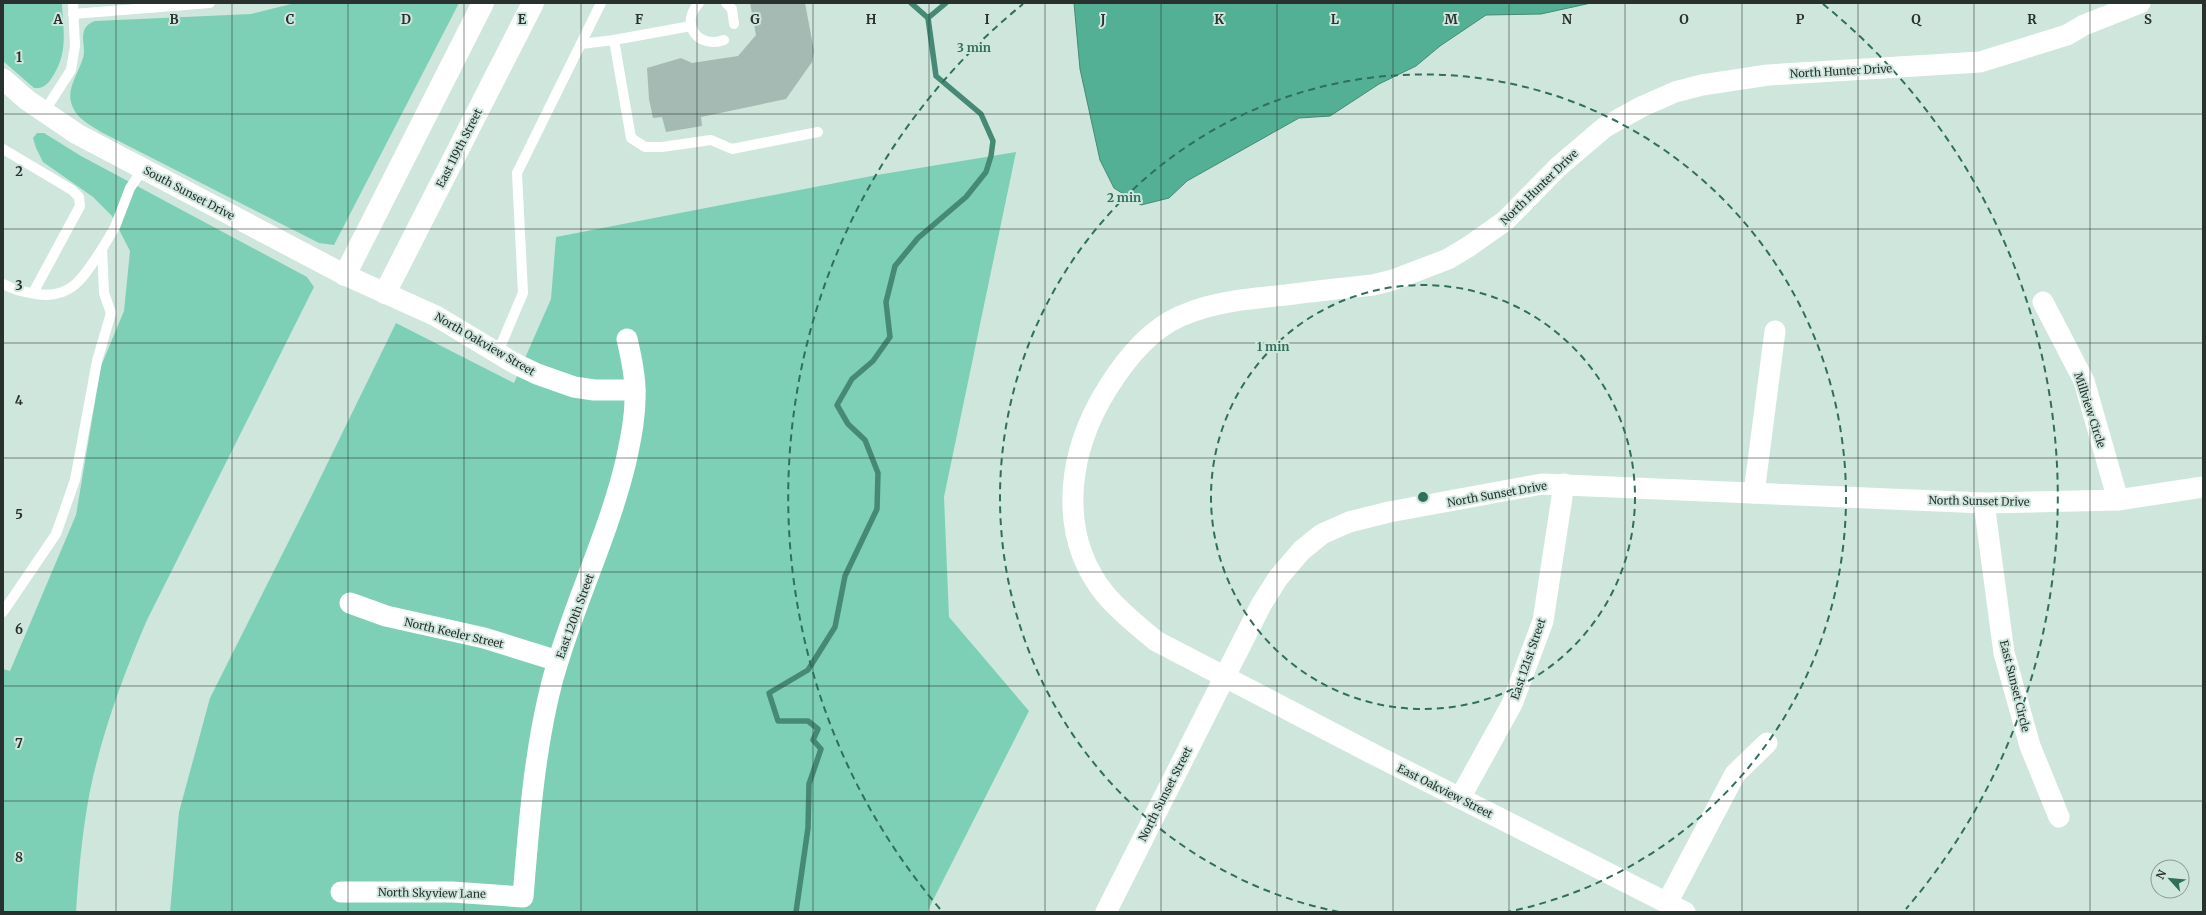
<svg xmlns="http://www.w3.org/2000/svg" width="2206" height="915" font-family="Merriweather,serif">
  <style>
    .green { fill: #7dd0b5 }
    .water { fill: #53b094; stroke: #468a75 }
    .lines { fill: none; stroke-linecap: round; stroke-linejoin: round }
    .stream { stroke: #468a75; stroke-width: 5.5 }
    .building { fill: #a4bab2 }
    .lane { stroke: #fff; stroke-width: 10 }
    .street { stroke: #fff; stroke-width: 21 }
    .secondary { stroke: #fff; stroke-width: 22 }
    .grid { fill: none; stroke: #28312e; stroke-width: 1; stroke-opacity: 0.55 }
    .ring { fill: none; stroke: #306f5c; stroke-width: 2; stroke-dasharray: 7 5 }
    .labels { text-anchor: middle; stroke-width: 4; stroke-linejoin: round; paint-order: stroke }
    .street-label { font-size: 11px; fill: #28312e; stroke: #cfe6dd }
    .grid-label { font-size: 13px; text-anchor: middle; font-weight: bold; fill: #28312e; stroke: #cfe6dd; stroke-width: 4; stroke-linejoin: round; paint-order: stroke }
    .centre { fill: #306f5c; stroke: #cfe6dd; stroke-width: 2 }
    .ring-label { font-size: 12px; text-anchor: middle; font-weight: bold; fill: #306f5c; stroke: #cfe6dd; stroke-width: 4; stroke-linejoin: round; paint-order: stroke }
  </style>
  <rect width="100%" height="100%" fill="#cfe6dd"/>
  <g class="green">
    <path d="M3,3H62C63,32 69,53 51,79C47,85 42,89 34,88L3,61Z"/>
    <path d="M295,3H459L334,245L319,243L101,132C89,124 75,118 71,102C67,88 79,72 83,58C86,50 81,39 84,31C86,25 90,23 95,21L251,14Z"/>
    <path d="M37,133H44L81,156L307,277L314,287L147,620C125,671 106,722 93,777C83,821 79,867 76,912H3V669L10,671L76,515L101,366L124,311L130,251L112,216L93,197L43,162L36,148L33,138Z"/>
    <polygon points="1016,152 944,497 949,617 1029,711 927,912 170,912 179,812 210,698 310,499 396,323 514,383 551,299 556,237 877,175"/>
  </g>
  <polygon class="water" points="1074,3 1591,3 1541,14 1486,15 1440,46 1416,66 1379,84 1330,116 1299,118 1187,181 1169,198 1141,205 1114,188 1100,160 1080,69"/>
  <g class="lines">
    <g class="stream">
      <polyline points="928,18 946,3"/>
      <polyline points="796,912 808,828 809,784 821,749 813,740 818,729 808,721 778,721 769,693 808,670 835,627 845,576 877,509 878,473 865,440 848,424 837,405 852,379 873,361 890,337 886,302 895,266 918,238 966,197 986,172 991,156 993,141 981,114 936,76 928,18 911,3"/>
    </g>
  </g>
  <polygon class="building" points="750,3 805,3 814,51 812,62 786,99 701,117 702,126 666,132 662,117 653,118 649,99 647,68 681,58 692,63 738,56 756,35"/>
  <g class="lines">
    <g class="lane">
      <path d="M699,3C679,24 698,49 724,40"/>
      <polyline points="726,3 732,9 734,24"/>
      <polyline points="73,14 210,3"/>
      <polyline points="614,40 691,26"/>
      <polyline points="581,44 614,40 631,138 645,147 662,147 711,140 732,149 818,132"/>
      <polyline points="44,112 71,70 75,46 73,3"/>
      <polyline points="3,149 72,190 79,197 80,206 33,293"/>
      <path d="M3,284C14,290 23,292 36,294C72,300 84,276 102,249"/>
      <polyline points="498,352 523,293 517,173 601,3"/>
      <polyline points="3,612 56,534 75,480 97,361 111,313 104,293 102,249 115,227 130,188 143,169"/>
    </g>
    <g class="street">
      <polyline points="3,79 27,100 77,134 345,275 436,316 514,363 537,374 574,387 594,390 635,390"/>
      <polyline points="2043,302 2084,381 2118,500"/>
      <polyline points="1754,493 1775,331"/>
      <polyline points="1984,503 2004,653 2030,746 2059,817"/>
      <polyline points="350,603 386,616 484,638 558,661"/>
      <polyline points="1460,798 1512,704 1543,621 1564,484"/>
      <path d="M341,892H452L523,897C529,824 534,752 552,682C572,607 608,537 626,461C631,438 636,414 635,390C635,373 631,356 627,339"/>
      <polyline points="1667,903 1735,774 1767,743"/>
      <polyline points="1106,912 1261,605 1278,578 1302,550 1322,534 1349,522 1389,512 1542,484 1984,503 2118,500 2203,487"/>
      <path d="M1685,912L1375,755L1156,641C1138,626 1120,612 1105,594C1059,537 1067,461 1100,401C1117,371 1139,340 1169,322C1204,302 1247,299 1286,295C1315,291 1344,288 1373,285L1393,280L1448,259L1468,247L1505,221L1558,167L1605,127L1641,107L1675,92L1702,85L1768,75L1980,62L2067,35L2084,25L2140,3"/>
    </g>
    <g class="secondary">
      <polyline points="345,275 483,3"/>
      <polyline points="385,293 533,3"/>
    </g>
  </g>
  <path class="grid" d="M116,3V912M232,3V912M348,3V912M464,3V912M581,3V912M697,3V912M813,3V912M929,3V912M1045,3V912M1161,3V912M1277,3V912M1393,3V912M1509,3V912M1625,3V912M1742,3V912M1858,3V912M1974,3V912M2090,3V912M3,114H2203M3,229H2203M3,343H2203M3,458H2203M3,572H2203M3,686H2203M3,801H2203"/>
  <g class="ring">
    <circle cx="1423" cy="497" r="212"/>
    <path d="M1339 912A423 423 0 1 1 1507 912"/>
    <path d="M940 909A635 635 0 0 1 1023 4M1823 4A635 635 0 0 1 1906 909"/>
  </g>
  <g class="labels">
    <g class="street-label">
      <text transform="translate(1841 71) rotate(-3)" y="4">North Hunter Drive</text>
      <text transform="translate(459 148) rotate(-63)" y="4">East 119th Street</text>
      <text transform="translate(1539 187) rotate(-44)" y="4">North Hunter Drive</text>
      <text transform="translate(189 193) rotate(28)" y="4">South Sunset Drive</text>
      <text transform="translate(485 344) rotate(30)" y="4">North Oakview Street</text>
      <text transform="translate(2090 410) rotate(72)" y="4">Millview Circle</text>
      <text transform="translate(1497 494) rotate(-10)" y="4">North Sunset Drive</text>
      <text transform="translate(1979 501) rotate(1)" y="4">North Sunset Drive</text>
      <text transform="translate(575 616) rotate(-70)" y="4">East 120th Street</text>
      <text transform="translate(454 633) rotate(13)" y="4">North Keeler Street</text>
      <text transform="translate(1528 659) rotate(-71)" y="4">East 121st Street</text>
      <text transform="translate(2015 686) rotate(76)" y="4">East Sunset Circle</text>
      <text transform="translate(1445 791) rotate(27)" y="4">East Oakview Street</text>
      <text transform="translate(1165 794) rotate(-63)" y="4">North Sunset Street</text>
      <text transform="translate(432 893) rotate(1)" y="4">North Skyview Lane</text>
    </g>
  </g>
  <g class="grid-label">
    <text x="58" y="24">A</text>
    <text x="174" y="24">B</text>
    <text x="290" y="24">C</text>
    <text x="406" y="24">D</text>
    <text x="522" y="24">E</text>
    <text x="639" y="24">F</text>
    <text x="755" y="24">G</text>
    <text x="871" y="24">H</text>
    <text x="987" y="24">I</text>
    <text x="1103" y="24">J</text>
    <text x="1219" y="24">K</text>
    <text x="1335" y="24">L</text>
    <text x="1451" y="24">M</text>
    <text x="1567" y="24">N</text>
    <text x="1684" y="24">O</text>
    <text x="1800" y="24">P</text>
    <text x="1916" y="24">Q</text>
    <text x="2032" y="24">R</text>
    <text x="2148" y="24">S</text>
    <text x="19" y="62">1</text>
    <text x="19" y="176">2</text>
    <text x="19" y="290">3</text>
    <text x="19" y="405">4</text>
    <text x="19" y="519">5</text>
    <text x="19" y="634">6</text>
    <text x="19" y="748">7</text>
    <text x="19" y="862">8</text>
  </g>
  <circle cx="1423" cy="497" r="6" class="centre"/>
  <g class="ring-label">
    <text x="974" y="52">3 min</text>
    <text x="1124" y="202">2 min</text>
    <text x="1273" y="351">1 min</text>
  </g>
  <rect width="2206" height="915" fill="none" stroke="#28312e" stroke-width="8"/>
  <g transform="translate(2170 879) rotate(297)"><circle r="19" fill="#cfe6dd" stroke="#8c9e97"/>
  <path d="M0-3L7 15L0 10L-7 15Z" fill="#306f5c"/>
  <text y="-6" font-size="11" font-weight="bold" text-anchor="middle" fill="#28312e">N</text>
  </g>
</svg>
